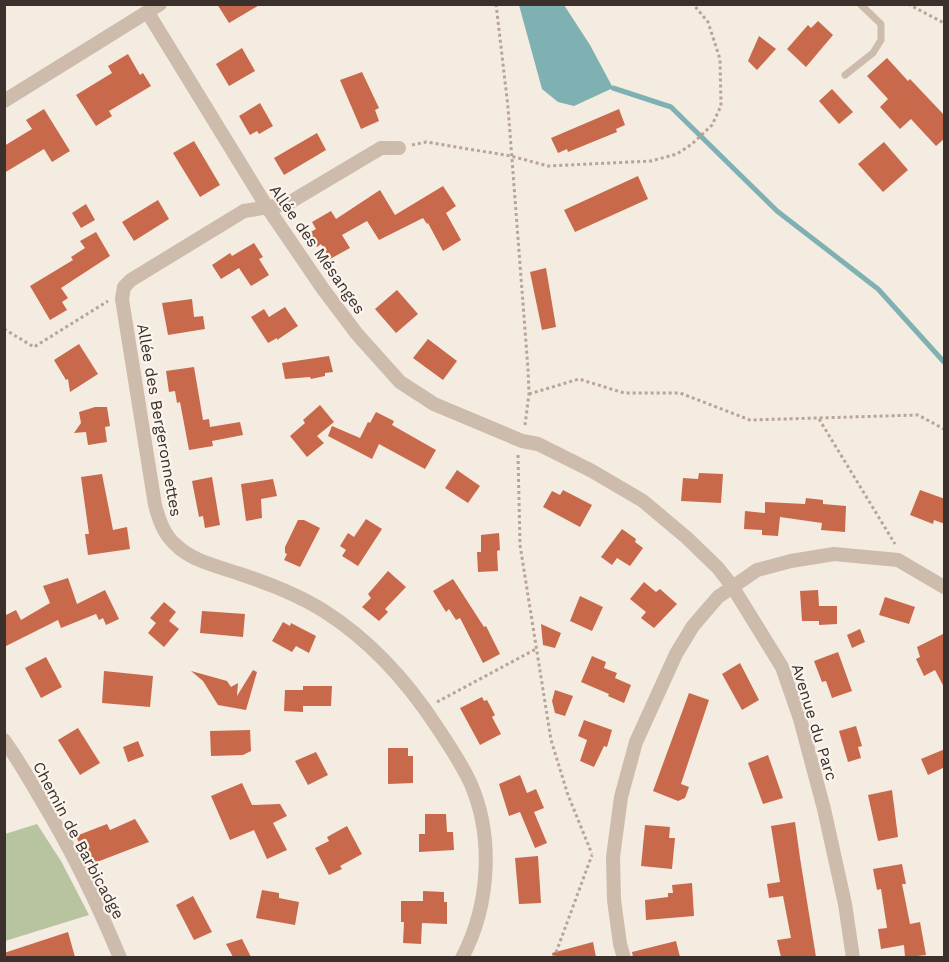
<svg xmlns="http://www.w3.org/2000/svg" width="949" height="962" font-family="'Work Sans',sans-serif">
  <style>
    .green { fill: #b8c4a0 }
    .water { fill: #7fb0b2 }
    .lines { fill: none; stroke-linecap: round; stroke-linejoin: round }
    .stream { stroke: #7fb0b2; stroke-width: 5 }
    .building { fill: #c8694b }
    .path { stroke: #b9a596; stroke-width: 3; stroke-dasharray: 3 3; stroke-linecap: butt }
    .lane { stroke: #cdbbac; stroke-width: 7 }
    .street { stroke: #cdbbac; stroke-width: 14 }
    .labels { text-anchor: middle; stroke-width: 4.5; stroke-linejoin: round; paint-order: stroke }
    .street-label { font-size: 16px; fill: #3b302b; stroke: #fbf5ee }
  </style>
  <rect width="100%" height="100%" fill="#f4ebe1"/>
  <polygon class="green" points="37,824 61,861 89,915 5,941 5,834"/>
  <polygon class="water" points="519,5 564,5 590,45 613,88 574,106 558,102 542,89"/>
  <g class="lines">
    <polyline class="stream" points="613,88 671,107 777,211 878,289 944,362"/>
  </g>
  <g class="building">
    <polygon points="217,4 261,4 229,23"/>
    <polygon points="818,21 833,35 806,67 787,49 808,25 811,28"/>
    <polygon points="759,36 776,49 757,70 748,61"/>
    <polygon points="242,48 255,71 229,86 216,64"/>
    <polygon points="128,54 140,75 143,73 151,86 109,111 112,116 96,126 76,95 112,73 108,66"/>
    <polygon points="887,58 908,81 910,79 945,116 945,138 936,146 911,119 900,129 880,107 888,99 867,76"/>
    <polygon points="362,72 379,108 375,110 379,121 361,129 340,80"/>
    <polygon points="832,89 853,112 839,124 819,101"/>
    <polygon points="260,103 273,126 259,134 257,131 250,135 239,116"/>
    <polygon points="44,109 70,151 52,162 44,149 4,173 4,146 32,129 26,120"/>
    <polygon points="619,109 625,125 616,129 617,132 568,152 567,149 558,153 551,138"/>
    <polygon points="317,133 326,150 284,175 274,158"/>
    <polygon points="194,141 220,185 200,197 173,153"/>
    <polygon points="884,142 908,170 883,192 858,164"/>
    <polygon points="638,176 648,199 575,232 564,210"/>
    <polygon points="443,186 456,206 446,213 461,240 443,251 428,223 427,224 423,218 379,240 367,221 342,235 350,248 330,259 321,244 317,247 309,233 316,229 312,222 331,211 336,219 380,190 395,215"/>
    <polygon points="158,200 169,219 134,241 122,222"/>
    <polygon points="86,204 95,220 81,228 72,213"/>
    <polygon points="96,232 110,256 61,288 68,298 62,302 67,310 50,320 30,286 73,260 71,257 85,248 80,241"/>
    <polygon points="254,243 263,257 259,259 269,275 251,286 239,268 221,279 212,265 230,253 232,256"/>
    <polygon points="546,268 556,327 542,330 530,272"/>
    <polygon points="397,290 418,314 396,333 375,309"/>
    <polygon points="192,299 194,317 203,316 205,329 168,335 162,303"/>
    <polygon points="285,307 298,326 277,340 277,338 268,343 251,317 264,309 269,317"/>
    <polygon points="428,339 457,361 443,380 413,358"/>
    <polygon points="79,344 98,374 70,392 68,379 66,380 54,360"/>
    <polygon points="329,356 333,372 325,373 325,376 311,379 310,377 285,379 282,363"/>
    <polygon points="194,367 203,420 209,419 210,427 240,422 243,435 212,441 213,446 189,450 180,402 177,403 175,391 169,392 166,371"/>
    <polygon points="320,405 334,422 317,436 324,443 307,457 290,436 305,423 303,420"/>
    <polygon points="95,407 107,407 110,426 105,427 107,442 88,445 86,432 74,433 81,423 79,412"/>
    <polygon points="376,412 394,421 392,425 436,450 425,469 379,444 372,459 328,436 332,426 360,438 368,422 370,423"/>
    <polygon points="457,470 480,486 468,503 445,488"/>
    <polygon points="699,473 723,474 721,503 681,501 683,478 698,479"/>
    <polygon points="102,474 113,530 127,527 130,549 88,555 85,534 89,534 81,477"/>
    <polygon points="212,477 220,525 205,528 203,516 199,517 192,481"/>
    <polygon points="273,479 277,496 261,499 262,518 246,521 241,484"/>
    <polygon points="563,490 592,505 580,527 543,507 552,491 560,495"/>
    <polygon points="920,490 945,499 945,524 934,520 933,524 910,515"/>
    <polygon points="806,498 823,500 823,504 846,506 845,532 821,530 822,523 780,517 778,536 762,535 762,530 744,529 745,511 765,513 765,502 805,504"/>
    <polygon points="366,519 382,529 358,566 342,556 346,550 340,546 348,533 354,537"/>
    <polygon points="298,520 304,520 320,528 300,567 284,560 287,554 285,553 285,547"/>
    <polygon points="622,529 636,539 635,542 643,548 630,566 617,558 612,565 601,557"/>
    <polygon points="499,533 500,550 497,551 498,571 478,572 477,552 481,552 481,535"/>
    <polygon points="388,571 406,587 385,609 388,612 379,621 362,607 371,598 368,594"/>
    <polygon points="68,578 77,604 105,590 119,619 106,625 103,618 99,620 96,614 61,628 58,620 4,647 4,616 16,610 21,620 50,603 43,586"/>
    <polygon points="453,579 484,627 486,626 500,654 483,663 460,618 456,620 449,609 446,612 433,591"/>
    <polygon points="644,582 656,592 660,589 677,604 654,628 641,618 646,612 630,599"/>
    <polygon points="818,590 819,606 837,606 837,624 819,625 819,621 802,621 800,591"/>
    <polygon points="580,596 603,607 592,631 570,621"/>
    <polygon points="885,597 915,607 909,624 879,615"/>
    <polygon points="164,602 176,612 169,621 179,629 164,647 148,633 156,623 150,618"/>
    <polygon points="202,611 245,614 243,637 200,633"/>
    <polygon points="283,622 290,626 291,623 316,636 309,653 296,646 292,652 272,641"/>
    <polygon points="541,624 561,633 555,648 543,645"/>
    <polygon points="860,629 865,642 852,648 847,635"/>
    <polygon points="945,633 945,689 935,670 924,676 916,659 920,657 917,647"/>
    <polygon points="838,652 852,691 832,698 826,681 822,682 814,661"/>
    <polygon points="592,656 606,662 604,668 617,673 615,678 631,685 624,703 608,696 609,694 581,682"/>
    <polygon points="46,657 62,687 41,698 25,668"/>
    <polygon points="740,663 759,700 742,710 722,674"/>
    <polygon points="253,670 257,672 246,710 218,705 203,681 191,671 227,681 231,687 238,683 237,696"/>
    <polygon points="104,671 153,676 150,707 102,703"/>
    <polygon points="303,686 332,686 331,706 303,706 303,712 284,711 285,690 303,690"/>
    <polygon points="555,690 573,696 565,716 555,713 552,701"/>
    <polygon points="689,693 709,700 681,784 689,787 685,798 678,801 653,791"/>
    <polygon points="482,697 484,701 487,700 495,715 492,717 501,734 480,745 460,708"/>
    <polygon points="584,720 612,730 607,747 604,746 594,767 580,761 587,740 578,736"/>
    <polygon points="856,726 862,746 858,747 861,758 848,762 839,731"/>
    <polygon points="78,728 100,763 80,775 58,740"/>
    <polygon points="250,730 251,751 243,755 211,756 210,731"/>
    <polygon points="138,741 144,756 128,762 123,747"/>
    <polygon points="388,748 408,748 408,756 413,756 413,783 388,784"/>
    <polygon points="945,749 945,767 928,775 921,759"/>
    <polygon points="316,752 328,775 308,785 295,761"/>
    <polygon points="768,755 783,798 763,804 748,763"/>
    <polygon points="520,775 527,793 536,789 544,808 534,812 547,843 535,848 520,812 509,816 499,784"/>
    <polygon points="242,783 252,805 280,804 287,816 273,823 287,850 267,859 254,830 230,840 211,796"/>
    <polygon points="892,790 898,837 878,841 868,795"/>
    <polygon points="425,814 446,814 447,832 453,832 454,850 419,852 419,834 425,834"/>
    <polygon points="135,819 149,842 89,865 76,836 107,824 110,830"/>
    <polygon points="795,822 800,858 816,957 781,957 777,940 791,938 783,896 769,898 767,884 780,882 771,826"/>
    <polygon points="645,825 670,827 669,838 675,838 672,869 641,866"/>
    <polygon points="347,826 362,854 340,866 342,869 329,875 315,848 329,841 327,837"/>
    <polygon points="538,856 541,903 519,904 515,858"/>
    <polygon points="902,864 906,884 902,884 910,924 920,922 926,955 908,957 905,957 904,945 881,949 878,929 887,928 881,889 877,890 873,869"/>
    <polygon points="692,883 694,916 646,920 645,900 668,897 668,893 673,893 672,885"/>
    <polygon points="262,890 279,893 279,898 299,902 295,925 256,918"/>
    <polygon points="423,891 444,892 444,902 447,902 447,924 422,923 421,944 403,943 404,922 401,922 401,901 423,901"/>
    <polygon points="193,896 212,932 194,940 176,905"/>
    <polygon points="68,932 75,957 4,957 4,953"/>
    <polygon points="242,939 251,957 233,957 226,944"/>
    <polygon points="676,941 680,957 633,957 632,952"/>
    <polygon points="593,942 596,957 553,957 552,953"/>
  </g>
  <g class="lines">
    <g class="path">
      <polyline points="496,4 508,107 528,369 529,394 525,425"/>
      <polyline points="908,4 944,23"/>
      <polyline points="412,145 426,142 511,156 548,166 651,161 677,154 692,144 712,125 721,106 720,59 708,22 693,4"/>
      <polyline points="4,329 34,347 108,301"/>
      <polyline points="529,394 579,379 624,393 680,393 750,420 918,415 944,429"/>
      <polyline points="819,419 895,544"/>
      <polyline points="518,455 520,545 551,740 568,795 592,854"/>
      <polyline points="437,702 536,649"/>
      <polyline points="554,958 592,855"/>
    </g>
    <polyline class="lane" points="845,75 873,53 881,40 881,24 860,4"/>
    <g class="street">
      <polyline points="148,13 267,207 323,289 357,334 400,382 434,404 522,441 538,444 592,471 643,501 687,538 718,568 732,586 782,667 800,719 824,809 845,904 853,958"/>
      <polyline points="4,101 160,4"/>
      <path d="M399,148H381L287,204L244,211L131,280L124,287L122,299L155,505C159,520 164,535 176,545C192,561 217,566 237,573C268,583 297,594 324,611C371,641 407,681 437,727C449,745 461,763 470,782C494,836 490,905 462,958"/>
      <path d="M4,740C17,758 28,777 39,796C70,847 97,902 120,958"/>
      <polyline points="624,958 620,944 614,900 613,857 621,797 636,742 676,654 693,626 718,597 757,570 791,561 834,554 898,560 944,587"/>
    </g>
  </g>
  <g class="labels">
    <g class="street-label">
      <text transform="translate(318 249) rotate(55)" y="6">Allée des Mésanges</text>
      <text transform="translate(160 420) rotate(80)" y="6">Allée des Bergeronnettes</text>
      <text transform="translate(815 722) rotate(73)" y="6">Avenue du Parc</text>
      <text transform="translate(79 840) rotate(62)" y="6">Chemin de Barbicadge</text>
    </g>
  </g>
  <rect width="949" height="962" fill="none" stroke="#3b302b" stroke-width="12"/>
</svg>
